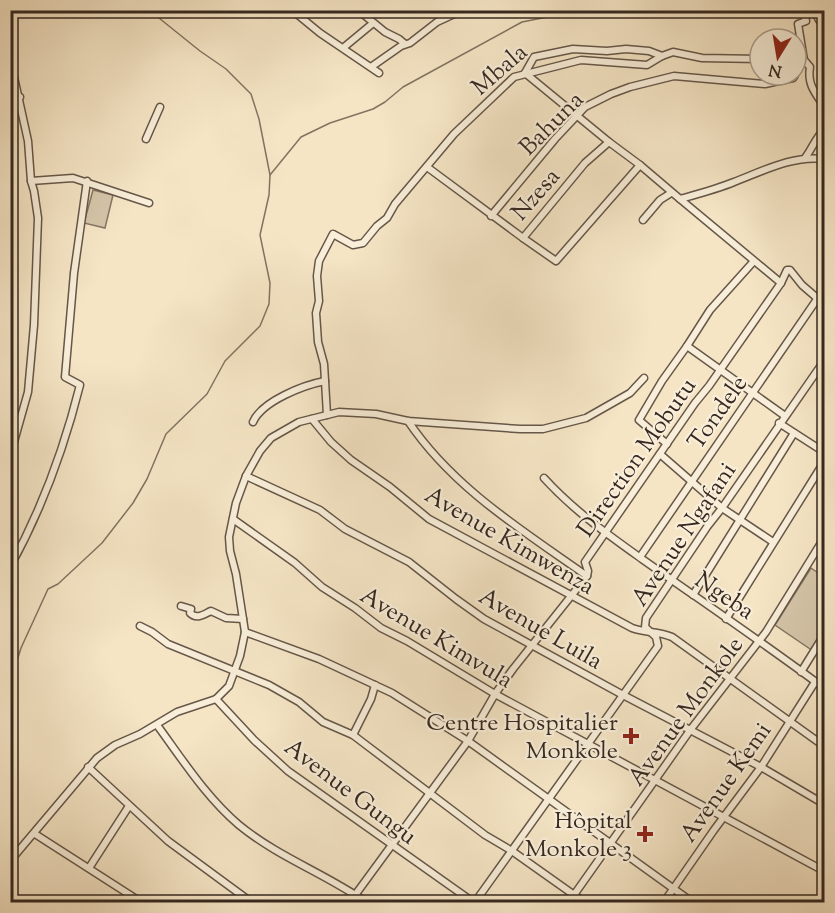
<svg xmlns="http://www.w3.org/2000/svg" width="835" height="913" font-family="'Sorts Mill Goudy',serif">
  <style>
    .green { fill: #d5c5a9; stroke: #867664; stroke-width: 1.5 }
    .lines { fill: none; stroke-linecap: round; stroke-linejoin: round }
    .stream { stroke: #827361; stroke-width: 1.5 }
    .minor-casing { stroke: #665749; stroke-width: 9 }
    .minor { stroke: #f8eed9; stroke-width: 6 }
    .poi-dot { fill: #8f2418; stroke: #f8eed9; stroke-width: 2 }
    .labels { text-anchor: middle; stroke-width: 4.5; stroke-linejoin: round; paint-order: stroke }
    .street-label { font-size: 24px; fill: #362820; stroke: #f8eed9 }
    .poi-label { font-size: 24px; fill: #362820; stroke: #f8eed9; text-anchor: end }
  </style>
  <rect width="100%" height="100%" fill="#f5e5c5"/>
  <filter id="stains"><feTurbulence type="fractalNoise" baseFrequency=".00333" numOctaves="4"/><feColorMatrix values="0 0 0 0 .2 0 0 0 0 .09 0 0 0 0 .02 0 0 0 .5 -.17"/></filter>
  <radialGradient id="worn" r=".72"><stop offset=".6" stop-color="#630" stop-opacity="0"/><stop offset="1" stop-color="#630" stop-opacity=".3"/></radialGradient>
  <g class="green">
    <polygon points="93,190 113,195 105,228 84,223"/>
    <polygon points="811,568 824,577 824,633 813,651 775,625"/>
  </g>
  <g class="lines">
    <g class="stream">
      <polyline points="149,10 200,51 226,69 251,94 259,119 270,175"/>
      <polyline points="10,683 21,648 48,589 58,584 102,543 133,503 147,479 166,434 207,394 225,361 260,326 269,304 270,283 260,235 269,195 270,175 301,137 330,123 373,109 385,102 403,87 522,22 583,10"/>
    </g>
    <g class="minor-casing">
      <g id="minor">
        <polyline points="292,10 320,33 379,73"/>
        <polyline points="358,10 385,32 399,39 405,44"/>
        <path d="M803,10L806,21L798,24L804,60L810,67C807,84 815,93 824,106"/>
        <polyline points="814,10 819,20"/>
        <polyline points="343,48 372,24"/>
        <polyline points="10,59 28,141 31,181 34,191 38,218 34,325 28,392 10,456"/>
        <polyline points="371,67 401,46 410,43 437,22 463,10"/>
        <polyline points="525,73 534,57 573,49 607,51 626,49 649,51 662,56 673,52 702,58 760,59"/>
        <polyline points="525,73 609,142 640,165"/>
        <polyline points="10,98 20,97"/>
        <polyline points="146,139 160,107"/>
        <path d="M805,158C812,149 816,137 824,130"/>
        <polyline points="427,167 523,238 585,163 609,142"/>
        <polyline points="31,181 73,178 149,203"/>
        <polyline points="680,199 781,283 787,270 790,270 802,285 824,304"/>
        <polyline points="491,216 555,139 585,107 611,94 630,87 674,76 765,84 793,78 795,75"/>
        <polyline points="643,220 660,200 671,193"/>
        <path d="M523,238L556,261L640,165L680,199C698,194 717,189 734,182C763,171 793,155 824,159"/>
        <polyline points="687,346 710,310 754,261"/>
        <polyline points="327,415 324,364 318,342 316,313 319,301 317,276 319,261 333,234 353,245 363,243 377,226 387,218 395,204 454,134 514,77 581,60 647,65 662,56"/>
        <path d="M312,419L331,442L351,460L390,487L429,519L632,628C645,633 658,631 672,637L824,746"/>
        <path d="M408,421C453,488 522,530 587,576"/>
        <path d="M253,422C262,401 304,385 325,381"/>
        <polyline points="779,423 824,452"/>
        <polyline points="667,444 639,420 662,381 687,346 785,416"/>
        <polyline points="660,454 722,508 773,542"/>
        <polyline points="246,476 320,510 345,529 409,562 456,599 484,619 623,695 761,767 824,804"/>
        <path d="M544,478C573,510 607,534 642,559C703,602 765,644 824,688"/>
        <polyline points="233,519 295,563 322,587 355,608 381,628 407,641 495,694 824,871"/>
        <polyline points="640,557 824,289"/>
        <path d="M10,567C42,509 64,449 80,385L65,377L74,273L87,181"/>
        <polyline points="693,595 794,433"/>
        <path d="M181,606L191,609L190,613C197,620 204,614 211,611L226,618L243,619"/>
        <polyline points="726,619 824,462"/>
        <polyline points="140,626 152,632 168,644 269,685 299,702 323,722 353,735 485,835 512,851 584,902"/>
        <polyline points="245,632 319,659 392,693 468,741 692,902"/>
        <polyline points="801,672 824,635"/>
        <polyline points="216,699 254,740 288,771 473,902"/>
        <path d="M157,725C182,759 206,797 239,825C278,857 326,874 366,902"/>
        <polyline points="353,735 371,699 375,685"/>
        <polyline points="88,767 168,841 251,902"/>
        <polyline points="35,834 141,902"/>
        <polyline points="10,861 97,758 115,745 140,734 177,712 216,699 229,686 240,656 245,632 236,574 230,551 229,537 236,503 246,476 260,451 271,438 299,422 339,412 376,414 408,421 520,429 543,429 586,418 630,393 644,378"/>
        <polyline points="89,868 129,806"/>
        <polyline points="10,895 22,902"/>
        <polyline points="350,902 468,741 495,694 513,669 587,576 588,571 585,562 695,403 709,386 781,283"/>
        <polyline points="475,902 658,646 656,637 645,627 646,618 707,527 722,508 824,361"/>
        <polyline points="569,902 691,729 766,632 824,538"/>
        <polyline points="664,902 714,830 761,767 815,682"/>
      </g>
    </g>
    <use href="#minor" class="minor"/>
  </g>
  <g class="poi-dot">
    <path d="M628 727h6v6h6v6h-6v6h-6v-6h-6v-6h6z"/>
    <path d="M642 825h6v6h6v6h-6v6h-6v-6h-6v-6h6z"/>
  </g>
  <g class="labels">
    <g class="street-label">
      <text transform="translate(499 69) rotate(-41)" y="8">Mbala</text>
      <text transform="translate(551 123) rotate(-45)" y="8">Bahuna</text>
      <text transform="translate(535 194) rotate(-49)" y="8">Nzesa</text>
      <text transform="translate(717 412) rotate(-55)" y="8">Tondele</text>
      <text transform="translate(636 457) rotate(-55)" y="8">Direction Mobutu</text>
      <text transform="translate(683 534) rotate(-56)" y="8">Avenue Ngafani</text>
      <text transform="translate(510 540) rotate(30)" y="8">Avenue Kimwenza</text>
      <text transform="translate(725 595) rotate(34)" y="8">Ngeba</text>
      <text transform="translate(541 628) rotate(30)" y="8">Avenue Luila</text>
      <text transform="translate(437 637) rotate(31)" y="8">Avenue Kimvula</text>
      <text transform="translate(685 711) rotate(-54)" y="8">Avenue Monkole</text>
      <text transform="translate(725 782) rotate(-55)" y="8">Avenue Kemi</text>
      <text transform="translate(351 791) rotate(37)" y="8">Avenue Gungu</text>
    </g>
    <g class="poi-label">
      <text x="618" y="730">Centre Hospitalier<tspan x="618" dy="28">Monkole</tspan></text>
      <text x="632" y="828">Hôpital<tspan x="632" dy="28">Monkole 3</tspan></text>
    </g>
  </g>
  <rect width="835" height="913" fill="none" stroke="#f5e5c5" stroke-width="36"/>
  <rect x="12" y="12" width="811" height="889" fill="none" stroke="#362820" stroke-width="3"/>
  <rect x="18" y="18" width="799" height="877" fill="none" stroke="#362820" stroke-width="1.5"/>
  <g transform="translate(778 57) rotate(191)"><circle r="28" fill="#f8eed9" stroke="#aa9f8f" stroke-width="1.5"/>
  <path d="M0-4.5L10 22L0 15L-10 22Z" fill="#8f2418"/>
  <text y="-9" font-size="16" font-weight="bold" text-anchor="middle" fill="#362820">N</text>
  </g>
  <rect width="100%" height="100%" filter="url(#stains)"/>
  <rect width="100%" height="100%" fill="url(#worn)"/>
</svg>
